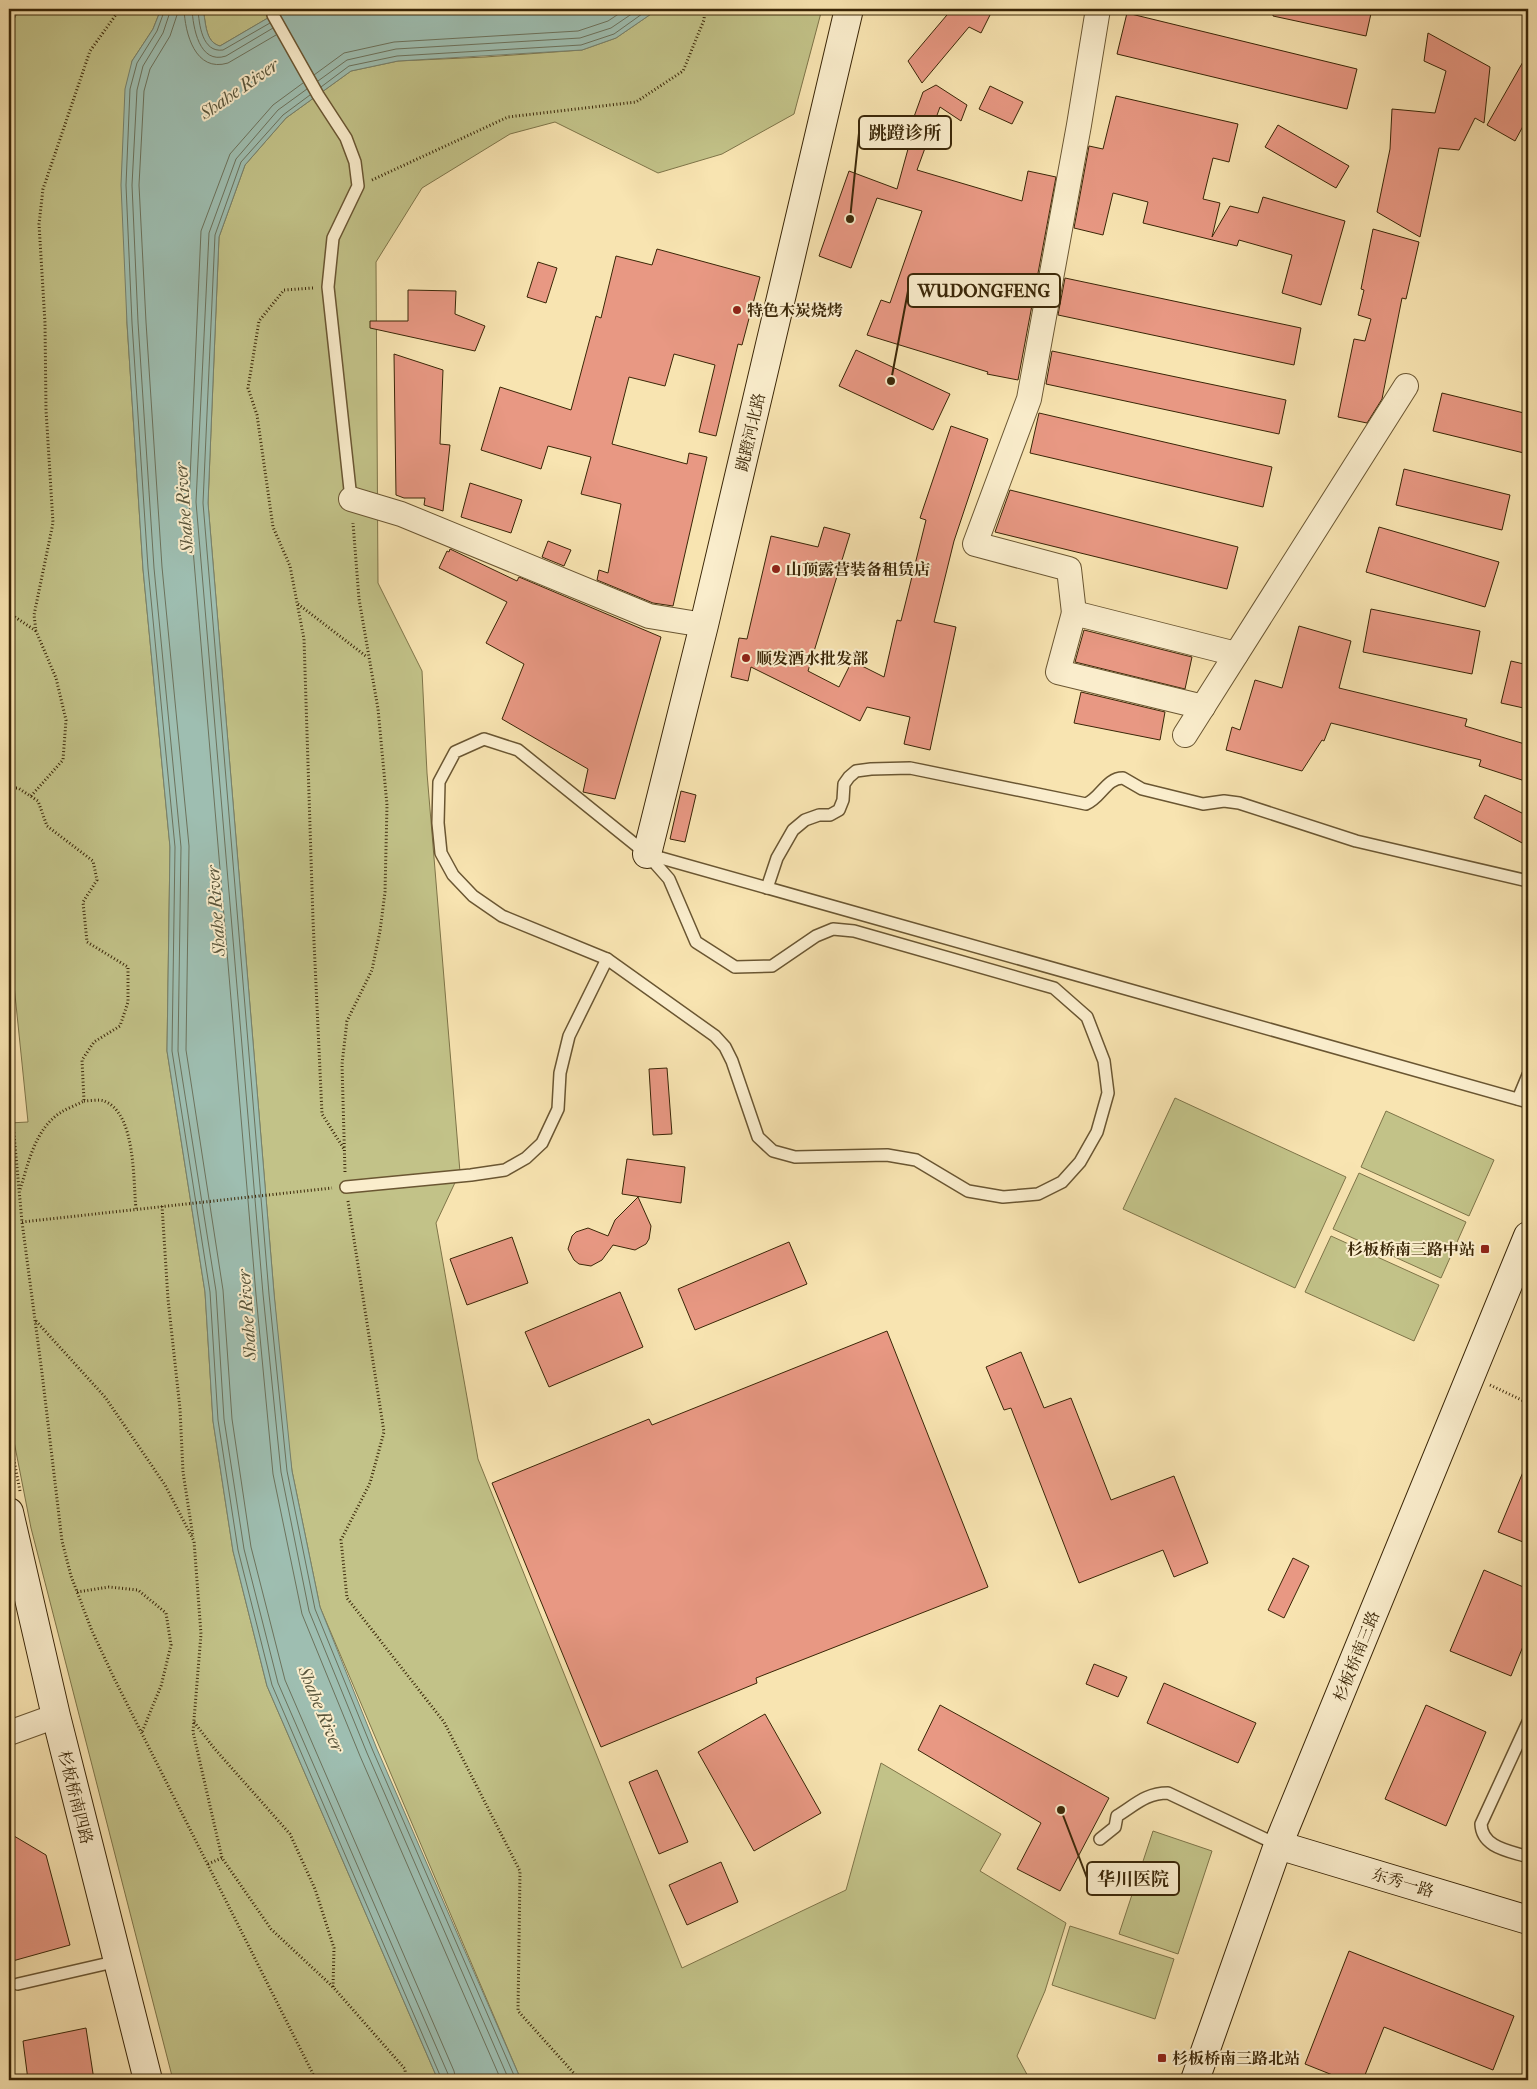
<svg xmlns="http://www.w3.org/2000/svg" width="1537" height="2089" font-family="'IM FELL French Canon','Noto Serif SC',serif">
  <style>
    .green { fill: #c2c288; stroke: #7e7448 }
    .water { fill: #9ebeb1; stroke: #76816d }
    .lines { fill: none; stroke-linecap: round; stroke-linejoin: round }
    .shore { stroke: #6c725c; stroke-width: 1 }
    .building { fill: #e89883; stroke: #3a2607 }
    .lane-casing { stroke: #6a5632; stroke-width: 14 }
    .street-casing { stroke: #6a5632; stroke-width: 26 }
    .secondary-casing { stroke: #3a2607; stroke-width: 30 }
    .path { stroke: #3a2607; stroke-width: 3; stroke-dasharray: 1 2.5; stroke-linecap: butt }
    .lane { stroke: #faedcc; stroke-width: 11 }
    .street { stroke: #faedcc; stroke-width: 24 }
    .secondary { stroke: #faedcc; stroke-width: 28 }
    .poi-dot { fill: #8f2418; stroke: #faedcc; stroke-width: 2 }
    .labels { text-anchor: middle; stroke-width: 4; stroke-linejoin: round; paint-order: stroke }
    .poi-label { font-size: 16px; font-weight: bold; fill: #3a2607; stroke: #faedcc; text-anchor: start }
    .street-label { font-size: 16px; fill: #3a2607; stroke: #faedcc }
    .water-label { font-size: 18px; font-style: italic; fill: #58543a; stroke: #faedcc }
    .leader { fill: none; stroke: #3a2607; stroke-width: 2 }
    .callout-dot { fill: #3a2607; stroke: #faedcc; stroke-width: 2 }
    .callout { fill: #faedcc; stroke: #3a2607; stroke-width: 2 }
    .callout-label { font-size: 18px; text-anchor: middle; font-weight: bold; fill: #3a2607 }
  </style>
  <rect width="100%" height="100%" fill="#f8e4b1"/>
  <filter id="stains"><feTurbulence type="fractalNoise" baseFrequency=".004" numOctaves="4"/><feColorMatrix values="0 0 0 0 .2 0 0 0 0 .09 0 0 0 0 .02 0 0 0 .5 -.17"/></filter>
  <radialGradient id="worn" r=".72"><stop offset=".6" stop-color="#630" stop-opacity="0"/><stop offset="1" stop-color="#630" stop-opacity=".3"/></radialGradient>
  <g class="green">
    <polygon points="19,9 161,9 153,29 132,61 127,323 143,569 170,847 167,1051 205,1292 213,1421 233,1551 267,1686 438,2080 173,2080 31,1528 9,1416 9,1123 28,1122 9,936 9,30"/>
    <path d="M203,9H288L273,15L220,46C205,42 206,23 203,9Z"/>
    <polygon points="656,9 822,9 794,114 722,154 658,173 555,122 510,134 422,188 376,262 378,583 422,671 427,773 460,1172 436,1223 478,1459 682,1968 846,1890 881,1763 1001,1834 980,1871 1066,1923 1045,1991 1017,2056 1030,2080 521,2080 320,1607 292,1471 284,1413 208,503 219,237 245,165 286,118 351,71 398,61 485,57 582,50 616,38 651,14"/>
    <polygon points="1175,1098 1346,1177 1295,1288 1123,1209"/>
    <polygon points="1386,1111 1494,1160 1469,1216 1361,1167"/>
    <polygon points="1359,1173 1466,1222 1441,1278 1333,1229"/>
    <polygon points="1331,1236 1439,1285 1414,1341 1305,1292"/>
    <polygon points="1153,1831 1212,1851 1178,1954 1119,1934"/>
    <polygon points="1070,1926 1174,1959 1155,2019 1052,1985"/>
  </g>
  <path class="water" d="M161,9H203C206,23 205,42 220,46L273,15L288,9H656L651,14L616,38L582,50L398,61L351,71L286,118L245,165L219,237L208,503L274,1293L292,1471L320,1607L377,1749L521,2080H438L267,1686L233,1551L213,1421L205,1292L167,1051L170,847L143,569L127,323L121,185L125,89L132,61L153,29Z"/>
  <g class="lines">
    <g class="shore">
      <polyline points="165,9 157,31 137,63 130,89 126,185 132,323 148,568 175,847 172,1051 210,1292 218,1420 238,1550 272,1685 442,2080"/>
      <polyline points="171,9 163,33 143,66 137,90 132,185 138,322 154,568 181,847 178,1051 216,1291 224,1419 244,1549 278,1683 448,2074 449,2080"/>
      <polyline points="179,9 170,36 150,69 144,91 139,185 146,322 162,567 189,846 186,1050 223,1290 232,1419 251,1547 285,1680 454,2071 456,2080"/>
      <path d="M184,9C185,33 195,73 228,63L276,35"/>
      <path d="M192,9C193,27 199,65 226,56L273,28"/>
      <path d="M198,9C199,24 202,53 223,50L270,23"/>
      <polyline points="314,75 344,53 394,42 578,31 608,21 626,9"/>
      <polyline points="318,81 347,60 396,49 580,38 611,28 639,9"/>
      <polyline points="303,83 273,105 230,154 201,231 189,502 256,1295 273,1474 302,1614 360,1756 501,2080"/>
      <polyline points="321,87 349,66 397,56 581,45 614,34 649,9"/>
      <polyline points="307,89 278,110 236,159 209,233 196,502 263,1294 281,1472 309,1611 367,1753 509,2080"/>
      <polyline points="310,95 283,115 241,162 215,235 203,503 269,1294 287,1471 315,1609 373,1751 516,2080"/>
    </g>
  </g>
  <g class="building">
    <polygon points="952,9 993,9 981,33 969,27 922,83 908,61"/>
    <polygon points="1273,9 1372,9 1366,36 1273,16"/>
    <polygon points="1127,13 1357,69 1347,109 1117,54"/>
    <polygon points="1428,33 1490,67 1484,123 1475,118 1459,150 1439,148 1420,237 1377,212 1390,149 1392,109 1435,113 1446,71 1424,61"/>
    <polygon points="1528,53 1528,117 1515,141 1487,125"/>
    <polygon points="936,85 967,105 961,121 940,107 917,170 1022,201 1028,171 1056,177 1018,380 987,374 988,372 867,335 881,300 890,303 922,211 877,198 851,268 819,256 849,171 897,189 908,149 903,147 923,92"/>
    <polygon points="990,86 1023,102 1012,124 979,109"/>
    <polygon points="1116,96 1238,124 1229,162 1213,158 1203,199 1220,203 1212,237 1230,206 1258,213 1263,197 1345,221 1321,305 1282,293 1292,255 1239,240 1237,246 1143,223 1148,202 1113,193 1103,235 1074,228 1089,146 1103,149"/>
    <polygon points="1278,125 1349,166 1336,188 1265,147"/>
    <polygon points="1373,229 1419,242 1406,299 1402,298 1382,399 1367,423 1338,417 1354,339 1365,341 1371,319 1358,315 1364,290 1361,289"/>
    <polygon points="657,249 760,277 742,345 738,344 716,436 699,432 715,365 674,354 665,386 629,377 612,444 687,464 689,453 707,457 673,606 653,603 597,580 599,570 608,573 621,504 581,494 591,457 548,446 541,469 481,450 500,387 571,410 596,316 601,318 616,256 652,265"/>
    <polygon points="538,262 557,268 546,303 527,297"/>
    <polygon points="1065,278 1301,328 1294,365 1058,315"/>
    <polygon points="408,290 456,291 455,314 485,326 475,351 370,328 370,321 408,321"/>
    <polygon points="856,350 950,394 933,430 839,386"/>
    <polygon points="1052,351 1286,400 1279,434 1046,384"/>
    <polygon points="394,354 443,370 440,444 450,445 443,511 424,505 425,498 404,498 396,495"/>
    <polygon points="1442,393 1528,414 1528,454 1433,431"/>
    <polygon points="1039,413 1272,467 1263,507 1030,453"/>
    <polygon points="951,426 988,439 954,541 934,622 956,627 930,750 904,744 910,717 867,707 860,721 751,667 748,681 731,677 739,638 747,639 771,536 818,547 824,527 850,534 808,671 839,687 852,661 884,677 897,620 901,621 926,520 920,518"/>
    <polygon points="1404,469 1510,495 1502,530 1396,505"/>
    <polygon points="470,483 522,500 511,533 461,517"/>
    <polygon points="1010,490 1238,547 1227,589 995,532"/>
    <polygon points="1379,527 1499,562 1485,607 1366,572"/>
    <polygon points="548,541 571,550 564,566 542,557"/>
    <polygon points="450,549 517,581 519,577 661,637 615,799 583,792 588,769 502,719 524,664 486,643 507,602 439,568 447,551 449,552"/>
    <polygon points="1371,609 1480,631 1472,674 1363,652"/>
    <polygon points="1299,626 1351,641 1339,688 1467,719 1465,726 1528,745 1528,782 1479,766 1481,760 1331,723 1324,741 1322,740 1302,771 1226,750 1232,727 1240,730 1255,680 1282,688"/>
    <polygon points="1084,630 1192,657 1185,689 1075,662"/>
    <polygon points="1511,661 1528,665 1528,709 1501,703"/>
    <polygon points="1081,692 1165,712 1160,740 1074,723"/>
    <polygon points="681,791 696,795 685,842 670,839"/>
    <polygon points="1485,795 1528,816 1528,846 1474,818"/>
    <polygon points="667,1068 672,1134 653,1135 649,1069"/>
    <polygon points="627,1159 685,1167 681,1203 622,1194"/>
    <polygon points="638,1197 651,1226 649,1239 646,1244 635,1250 613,1245 602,1260 591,1266 579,1264 574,1260 568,1249 572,1236 576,1232 588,1228 608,1236 615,1220"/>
    <polygon points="512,1237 528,1283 467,1305 450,1259"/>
    <polygon points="789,1242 807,1284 695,1330 678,1289"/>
    <polygon points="620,1292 643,1347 549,1387 525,1332"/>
    <polygon points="887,1331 988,1587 756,1678 757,1683 601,1747 492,1483 649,1419 652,1425"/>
    <polygon points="1021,1352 1044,1408 1071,1398 1111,1500 1174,1476 1208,1563 1174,1577 1163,1550 1079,1583 1011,1408 1004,1410 986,1367"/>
    <polygon points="1528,1460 1528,1544 1498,1532"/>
    <polygon points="1293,1558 1309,1566 1284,1618 1268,1610"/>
    <polygon points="1484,1570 1528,1589 1528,1634 1511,1676 1450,1651"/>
    <polygon points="1094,1664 1127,1677 1118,1697 1086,1684"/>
    <polygon points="1164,1683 1256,1723 1238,1763 1147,1723"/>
    <polygon points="940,1705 1109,1798 1060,1891 1017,1869 1041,1823 918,1750"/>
    <polygon points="1426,1705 1486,1732 1446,1826 1385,1799"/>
    <polygon points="765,1714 821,1813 754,1851 698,1752"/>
    <polygon points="657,1770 688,1842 659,1854 629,1782"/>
    <polygon points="9,1833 46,1855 70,1945 9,1962"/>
    <polygon points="721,1862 738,1902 687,1925 669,1885"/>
    <polygon points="1349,1951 1514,2016 1493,2070 1384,2027 1363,2080 1345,2080 1305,2064"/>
    <polygon points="86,2028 94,2080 28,2080 23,2041"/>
  </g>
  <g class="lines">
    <g class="lane-casing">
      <g id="lane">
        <polyline points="274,9 273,15 318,95 346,138 355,162 358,186 333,238 328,287 351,499"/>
        <polygon points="484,739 518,750 647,854 669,879 696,942 735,967 772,966 816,936 833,929 854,931 1054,988 1087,1017 1104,1061 1108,1093 1097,1132 1080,1162 1062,1182 1038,1194 1003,1197 968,1191 916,1160 887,1155 795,1157 773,1151 758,1137 732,1061 725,1047 715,1036 607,959 502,916 473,896 453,875 441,853 438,823 439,782 455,752"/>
        <polyline points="647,854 1528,1102"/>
        <path d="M767,888L777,858L793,830L805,820L819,815H830L839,810L843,800L844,784L849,777L856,771L871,769L910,768L1086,804C1101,798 1106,778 1123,778L1142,789L1203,804L1224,801L1239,803L1356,841L1528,881"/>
        <polyline points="1518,1099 1528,1075"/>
        <polyline points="346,1187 471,1175 505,1170 526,1158 542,1143 558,1109 560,1073 569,1036 607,959"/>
        <path d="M1528,1722L1481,1824C1482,1848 1510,1851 1528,1857"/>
        <path d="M1100,1839L1115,1827L1117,1816C1135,1805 1146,1793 1168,1793L1278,1845"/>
        <polyline points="18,1984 118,1961"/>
      </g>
    </g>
    <g class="street-casing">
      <g id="street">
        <polyline points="351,499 401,514 649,616 704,625"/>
        <polyline points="1074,613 1069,569 975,544 1029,399 1079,125 1098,9"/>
        <polyline points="1203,707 1058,672 1074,613 1236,654"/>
        <polyline points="1185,735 1406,386"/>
        <polyline points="9,1733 56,1716"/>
      </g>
    </g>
    <g class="secondary-casing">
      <g id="secondary">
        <polyline points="647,854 704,625 849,9"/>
        <polyline points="9,1512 56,1716 148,2080"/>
        <polyline points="1278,1845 1528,1920"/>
        <polyline points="1195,2080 1278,1845 1528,1236"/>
      </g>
    </g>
    <g class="path">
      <polyline points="372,180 508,117 636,102 683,71 704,20 705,9"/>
      <polyline points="313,288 284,290 259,321 248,388 257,415 273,527 290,566 304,639 313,920 322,1114 344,1149"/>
      <polyline points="298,604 367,657"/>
      <polyline points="9,613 36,631"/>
      <path d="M9,788H18L38,801L47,826L93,861L97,880L83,902L87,942L128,967V1002L120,1026L94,1042L82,1060L84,1101C77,1105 67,1108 60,1113C35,1129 28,1164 20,1190"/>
      <polyline points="31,796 63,760 66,720 56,678 36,631 34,615 53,523 46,410 45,323 39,224 43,189 90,51 120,9"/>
      <polyline points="9,1080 22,1222 42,1373 62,1541 71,1576 92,1631 114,1678 316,2080"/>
      <path d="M84,1101C90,1101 99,1099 104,1101C136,1113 133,1180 136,1209"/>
      <polyline points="345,1172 342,1064 347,1021 372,970 380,931 385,892 387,805 378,709 359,599 353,523"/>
      <polyline points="348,1201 384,1432 370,1483 341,1540 347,1598 444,1722 520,1871 518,2011 580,2080"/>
      <polyline points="162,1206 168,1299 180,1409 183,1472 193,1537"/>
      <polyline points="22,1222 332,1188"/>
      <polyline points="36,1321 105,1397 165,1485 194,1541 201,1634 193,1732 222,1858 271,1929 333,1987 405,2069 406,2080"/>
      <polyline points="1490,1385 1528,1403"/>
      <polyline points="9,1435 20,1491"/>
      <polyline points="77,1592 109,1587 138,1590 166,1613 171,1645 161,1686 142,1732"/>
      <polyline points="194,1722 214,1748 290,1834 315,1889 334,1948 333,1987"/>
      <polyline points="208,1864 222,1858"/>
    </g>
    <use href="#lane" class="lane"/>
    <use href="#street" class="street"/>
    <use href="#secondary" class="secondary"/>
  </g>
  <g class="poi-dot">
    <circle cx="737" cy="310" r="5"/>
    <circle cx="776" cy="569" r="5"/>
    <circle cx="746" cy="658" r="5"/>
    <rect x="1480" y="1244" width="10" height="10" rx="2.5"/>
    <rect x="1157" y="2053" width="10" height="10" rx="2.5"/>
  </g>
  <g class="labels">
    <g class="poi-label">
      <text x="747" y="316">特色木炭烧烤</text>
      <text x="786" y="575">山顶露营装备租赁店</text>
      <text x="756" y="664">顺发酒水批发部</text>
      <text x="1475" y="1255" text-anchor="end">杉板桥南三路中站</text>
      <text x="1172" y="2064">杉板桥南三路北站</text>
    </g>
    <g class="street-label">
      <text transform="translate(750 432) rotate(-77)" y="6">跳蹬河北路</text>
      <text transform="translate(1356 1656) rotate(-68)" y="6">杉板桥南三路</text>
      <text transform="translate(76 1797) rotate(76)" y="6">杉板桥南四路</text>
      <text transform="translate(1403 1882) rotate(17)" y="6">东秀一路</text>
    </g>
    <g class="water-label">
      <text transform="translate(239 89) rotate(-35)" y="6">Shahe River</text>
      <text transform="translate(184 508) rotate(-94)" y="6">Shahe River</text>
      <text transform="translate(216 911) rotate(-94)" y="6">Shahe River</text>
      <text transform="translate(247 1315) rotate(-94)" y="6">Shahe River</text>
      <text transform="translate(321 1709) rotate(67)" y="6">Shahe River</text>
    </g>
  </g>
  <path class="leader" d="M850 219L859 133M891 381L908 291M1061 1810L1087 1878"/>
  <g class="callout-dot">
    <circle cx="850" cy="219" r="5"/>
    <circle cx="891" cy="381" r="5"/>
    <circle cx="1061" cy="1810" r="5"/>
  </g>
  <g class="callout">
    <rect x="859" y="116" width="92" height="33" rx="5"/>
    <rect x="908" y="274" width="152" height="33" rx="5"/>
    <rect x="1087" y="1862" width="92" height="33" rx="5"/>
  </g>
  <g class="callout-label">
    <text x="905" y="139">跳蹬诊所</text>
    <text x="984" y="297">WUDONGFENG</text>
    <text x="1133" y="1885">华川医院</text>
  </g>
  <rect width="1537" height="2089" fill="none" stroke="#f8e4b1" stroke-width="30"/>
  <rect x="10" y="10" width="1517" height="2069" fill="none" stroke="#3a2607" stroke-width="2.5"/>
  <rect x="15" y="15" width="1507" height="2059" fill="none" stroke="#3a2607"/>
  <rect width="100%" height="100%" filter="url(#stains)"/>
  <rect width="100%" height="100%" fill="url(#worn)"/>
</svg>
